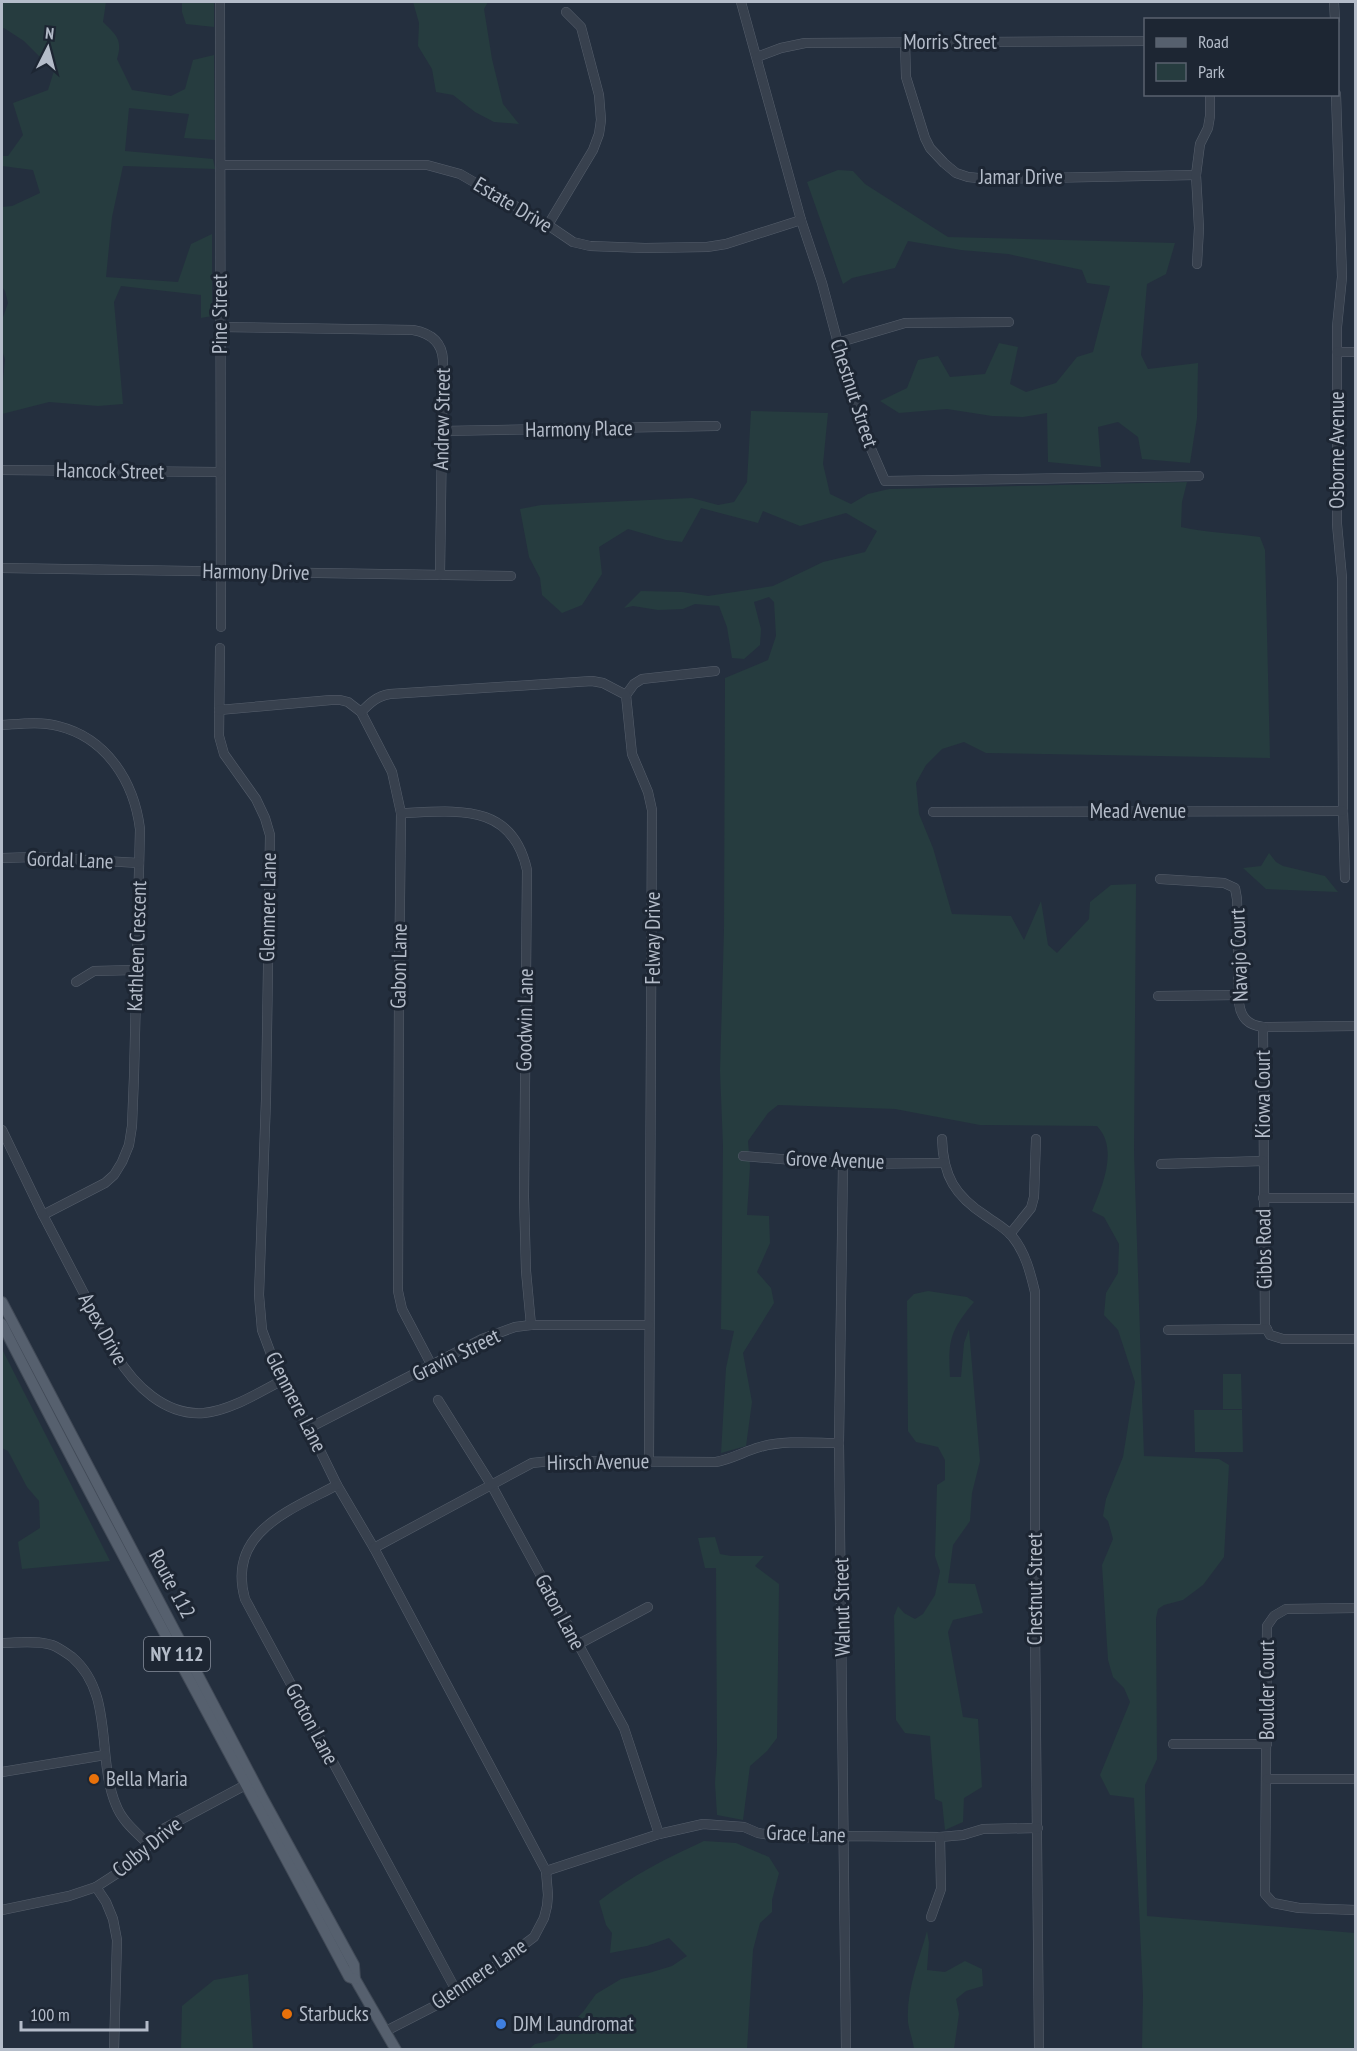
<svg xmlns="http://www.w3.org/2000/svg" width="1357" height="2051" font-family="'PT Sans Narrow',sans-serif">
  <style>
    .green { fill: #263c3f }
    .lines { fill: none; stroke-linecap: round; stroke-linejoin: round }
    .minor-casing { stroke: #565f6c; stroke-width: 10 }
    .major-casing { stroke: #414a57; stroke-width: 12 }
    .minor { stroke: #38414e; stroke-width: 9 }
    .major { stroke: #56606e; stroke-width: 10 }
    .food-dot { fill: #e8710a; stroke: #1d2633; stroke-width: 2 }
    .shop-dot { fill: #3f7fe0; stroke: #1d2633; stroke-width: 2 }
    .labels { text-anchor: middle; stroke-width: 6; stroke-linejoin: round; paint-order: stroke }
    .shield { fill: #1d2633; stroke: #878f9c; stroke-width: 1.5 }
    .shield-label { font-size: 20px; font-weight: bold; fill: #b4bcc9 }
    .street-label { font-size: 21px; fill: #b4bcc9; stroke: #1d2633 }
    .poi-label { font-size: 21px; fill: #b4bcc9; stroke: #1d2633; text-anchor: start }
  </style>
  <rect width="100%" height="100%" fill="#242f3e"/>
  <g class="green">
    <path d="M2,2H106L103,22C116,35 123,39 117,59L132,90L171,96L185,89L193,60L214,55L215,140L184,138L189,114L129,108L125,151L213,159L215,169L123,166L112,217L106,277L178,282L191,244L212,234V316L201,318V295L121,286L114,302L123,404L98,406L49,402L2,414V392L5,359L2,351V320L8,303L5,291L2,287V207L12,206L40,193L33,170L2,166V156H8L23,135L13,103L48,90L54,71L24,41L4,28L2,29Z"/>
    <polygon points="182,2 214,2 214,27 186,24 182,12"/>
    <polygon points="413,2 488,2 484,9 492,59 503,104 519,124 494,122 475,112 453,95 436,92 432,69 418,46 419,23"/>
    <polygon points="838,170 853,171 865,184 948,237 1175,243 1166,274 1147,284 1141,355 1148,369 1198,363 1197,418 1190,463 1142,459 1138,437 1118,422 1098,427 1101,467 1048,462 1047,413 1023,417 992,416 947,409 899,413 880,401 907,388 918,360 938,356 950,377 985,374 999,343 1018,347 1010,384 1026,392 1056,383 1077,357 1093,352 1110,286 1087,283 1082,270 1008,254 961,250 908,241 895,268 852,278 843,284 807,182"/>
    <path d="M751,411L828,413L823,464L830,494L851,504L868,494L889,489L1187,482L1182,502L1181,527C1207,533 1233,533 1260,537L1265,550L1270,758L986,753L964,742L942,749L926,765L916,783L919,814L933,848L952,914L1011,916L1024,940L1041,901L1048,945L1057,953L1089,919L1090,902L1111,885L1136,884L1134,1152L1144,1456L1219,1459L1229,1465L1224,1557L1203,1585L1183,1600L1164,1605L1158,1609L1156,1618L1157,1759L1145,1785L1147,1916L1355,1933V2049H1142L1143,1995L1134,1798L1110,1795L1100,1775L1130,1702L1124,1688L1113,1677L1108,1660L1102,1565L1113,1539L1108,1521L1103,1516L1106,1499L1123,1457L1135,1382L1118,1330L1104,1315L1106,1293L1118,1273L1119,1244L1104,1217L1092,1211C1102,1187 1119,1149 1097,1126L980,1125L895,1109L778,1105L768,1113L748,1141L750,1166L747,1215L769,1216L770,1243L757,1272L771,1288L774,1303L743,1353L752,1402L746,1446L721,1453L726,1368L734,1331L721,1329L723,1146L720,1071L724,930L725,678L768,660L776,636L774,602L769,597L754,602L761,629L760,645L744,659L732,658L727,627L719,606L695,604L683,609L658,610L633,606L624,608L641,591L682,592L708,596L773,586L823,562L865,552L877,531L846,513L800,526L763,511L758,523L701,508L682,542L666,540L628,529L599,547L602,574L582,605L562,613L542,595L540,578L529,557L520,509L541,505L692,498L718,505L734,502L747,482Z"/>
    <polygon points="1269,853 1276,862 1283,866 1325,876 1338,892 1266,889 1243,868 1261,866"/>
    <path d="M928,1291L967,1297L974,1302C950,1331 948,1340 950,1377H961L964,1343L969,1329L980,1461L972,1493L970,1521L953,1545L948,1583L975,1584L983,1613L953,1620L948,1632L963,1717L978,1719L982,1787L964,1798L963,1822L945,1830L942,1802L935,1799L930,1736L905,1733L896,1720L894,1616L898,1606L904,1613L915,1619L923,1614L935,1595L940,1571L935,1556L937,1485L945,1480V1460L938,1447L916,1442L908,1431L907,1301L914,1294Z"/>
    <polygon points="2,1349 110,1561 22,1569 18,1542 40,1528 39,1501 27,1487 8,1451 2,1448"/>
    <polygon points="1223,1374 1241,1374 1242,1409 1223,1409"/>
    <polygon points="1194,1410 1242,1410 1243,1452 1195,1452"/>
    <polygon points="715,1537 720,1554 731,1556 764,1556 755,1566 779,1584 777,1738 767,1751 750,1766 743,1820 717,1815 715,1783 717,1752 716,1568 705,1568 698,1538"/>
    <path d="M704,1841L736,1843L769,1857L779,1873L772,1900V1912L760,1923L753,1950L747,2049H529L535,2044L554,2040L583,2012L596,1994L621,1979L649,1973L672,1966L687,1956L669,1938L647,1946L610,1953L612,1933L606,1925L599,1901C631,1876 667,1858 704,1841Z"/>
    <path d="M927,1931L929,1943L927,1970L945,1972L965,1961L982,1969L983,1986L966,1991L956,1999L959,2014L954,2049H914C913,2040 909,2031 908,2022C906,1990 919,1961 927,1931Z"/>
    <polygon points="248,1974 253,2049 181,2049 182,2006 214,1980"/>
  </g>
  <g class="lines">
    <g class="minor-casing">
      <g id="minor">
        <polyline points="220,2 221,627"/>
        <polyline points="741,2 801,220 822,283 852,396 862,428 885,481 1199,476"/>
        <polyline points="1334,2 1335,20"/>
        <polyline points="905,42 906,77 925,138 930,148 944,163 956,173 968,177 988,179 1196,175"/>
        <polyline points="757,57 781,48 805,43 1146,41"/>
        <polyline points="1336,94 1342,277 1337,327 1337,524 1342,578 1343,811 1345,878"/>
        <polyline points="221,165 427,165 460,174 548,225 573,242 590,246 645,248 707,247 726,244 801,220"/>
        <polyline points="548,225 593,150 599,134 601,120 599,95 581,27 566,12"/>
        <polyline points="1197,264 1199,228 1196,175 1200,144 1208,128 1210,116 1210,94"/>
        <path d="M219,327L413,330C430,333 442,342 443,360L440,575"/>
        <polyline points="837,343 905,323 1009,322"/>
        <polyline points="1337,352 1356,352"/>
        <polyline points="442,431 716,426"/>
        <polyline points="2,470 219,472"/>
        <polyline points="2,568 511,576"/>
        <polyline points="220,648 219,736 224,754 256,799 265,818 270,835 266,1099 259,1295 262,1330 281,1381 309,1428 337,1485 374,1548 546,1871 548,1895 547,1906 544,1918 534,1937 458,1994 386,2031"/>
        <polyline points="626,695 634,684 642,679 715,671"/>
        <polyline points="219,710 331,700 340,700 348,702 361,712 392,772 401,813 399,987 398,1291 402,1309 432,1366"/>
        <path d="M361,712C370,703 377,696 390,694L592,681L603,683L626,695L632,754L648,792L652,810L649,1461"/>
        <path d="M2,725C19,724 40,721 58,726C107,738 134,782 140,829L134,1076L132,1126L129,1145L122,1162L114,1175L105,1183L43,1215"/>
        <polyline points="933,812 1343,811"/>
        <path d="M401,813C457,811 512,802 527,870L524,1197L526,1271L531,1325"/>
        <polyline points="2,858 35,857 139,863"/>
        <path d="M1160,879L1224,883L1235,888L1237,899L1239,1003C1241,1018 1248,1025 1263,1027L1356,1026"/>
        <polyline points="76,982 94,971 135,970"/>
        <polyline points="1158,996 1239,995"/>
        <polyline points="1263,1027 1265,1326 1270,1335 1283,1339 1356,1339"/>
        <path d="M2,1130L43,1215L116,1355C134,1385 165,1416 204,1413C231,1410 258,1393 281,1381"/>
        <path d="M942,1139C943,1176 955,1196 986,1216C994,1222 1005,1228 1012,1236C1025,1252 1030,1271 1035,1292V1627L1039,2050"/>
        <polyline points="743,1156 843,1164 944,1163"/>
        <polyline points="843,1164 839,1443 846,2050"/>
        <polyline points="1161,1164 1263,1161"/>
        <polyline points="1263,1198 1356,1198"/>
        <polyline points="1010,1234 1031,1208 1034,1197 1036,1139"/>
        <polyline points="1168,1330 1267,1329"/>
        <polyline points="438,1400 492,1486 624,1728 659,1834"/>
        <polyline points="309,1428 482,1339 515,1327 531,1325 649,1325"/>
        <path d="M337,1485C291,1510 226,1532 245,1599L458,1994"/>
        <path d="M374,1548L532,1463L551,1461L716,1462C732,1459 745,1451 760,1447C785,1440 814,1443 839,1443"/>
        <polyline points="1356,1608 1286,1609 1274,1616 1267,1626 1265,1894 1273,1903 1299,1908 1356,1910"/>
        <path d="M2,1643C17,1643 37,1640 52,1645C60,1648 66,1653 72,1657C115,1694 96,1758 116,1805C122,1821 136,1832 148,1844"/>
        <polyline points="577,1645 648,1607"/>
        <polyline points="1173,1744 1267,1744"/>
        <polyline points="2,1772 105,1755"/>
        <polyline points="1267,1779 1356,1779"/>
        <polyline points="546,1871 659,1834 703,1824 744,1827 758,1833 790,1838 845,1836 940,1837 963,1835 983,1829 1038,1828"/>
        <polyline points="96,1887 106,1902 113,1919 117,1940 114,2050"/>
        <polyline points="2,1910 69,1896 96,1887 130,1865 165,1828 251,1782"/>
        <polyline points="931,1917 941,1889 940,1837"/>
      </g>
    </g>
    <g class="major-casing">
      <g id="major">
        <polyline points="2,1302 262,1797 354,1965 355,1979 396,2050"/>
        <path d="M2,1324C114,1543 233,1759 349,1977L355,1979"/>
      </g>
    </g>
    <use href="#minor" class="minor"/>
    <use href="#major" class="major"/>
  </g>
  <g class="food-dot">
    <circle cx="94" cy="1779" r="6"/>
    <circle cx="287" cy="2014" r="6"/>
  </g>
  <circle class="shop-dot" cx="501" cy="2024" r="6"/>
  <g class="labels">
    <rect class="shield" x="144" y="1637" width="66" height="34" rx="4.5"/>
    <g class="shield-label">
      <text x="177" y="1661">NY 112</text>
    </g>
    <g class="street-label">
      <text x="950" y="49">Morris Street</text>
      <text x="1021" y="184">Jamar Drive</text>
      <text transform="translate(513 205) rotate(31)" y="7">Estate Drive</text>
      <text transform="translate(220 314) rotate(-90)" y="7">Pine Street</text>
      <text transform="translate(854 393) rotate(72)" y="7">Chestnut Street</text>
      <text transform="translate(442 419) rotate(-89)" y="7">Andrew Street</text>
      <text transform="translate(579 429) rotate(-1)" y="7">Harmony Place</text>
      <text transform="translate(1337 450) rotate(-90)" y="7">Osborne Avenue</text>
      <text transform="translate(110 471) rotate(1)" y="7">Hancock Street</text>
      <text transform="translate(256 572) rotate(1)" y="7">Harmony Drive</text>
      <text x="1138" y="818">Mead Avenue</text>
      <text transform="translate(70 860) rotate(2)" y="7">Gordal Lane</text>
      <text transform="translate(268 907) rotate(-89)" y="7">Glenmere Lane</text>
      <text transform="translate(653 938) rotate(-90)" y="7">Felway Drive</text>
      <text transform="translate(137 946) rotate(-88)" y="7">Kathleen Crescent</text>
      <text transform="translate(1239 955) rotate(-92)" y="7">Navajo Court</text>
      <text transform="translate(399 966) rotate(-89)" y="7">Gabon Lane</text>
      <text transform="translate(525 1020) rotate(-89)" y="7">Goodwin Lane</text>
      <text transform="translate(1263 1094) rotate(-90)" y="7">Kiowa Court</text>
      <text transform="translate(835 1160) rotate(2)" y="7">Grove Avenue</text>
      <text transform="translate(1264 1249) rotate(-91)" y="7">Gibbs Road</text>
      <text transform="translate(103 1329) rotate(61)" y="7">Apex Drive</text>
      <text transform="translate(456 1355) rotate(-26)" y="7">Gravin Street</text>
      <text transform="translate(296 1402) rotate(63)" y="7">Glenmere Lane</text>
      <text transform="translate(598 1462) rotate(-1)" y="7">Hirsch Avenue</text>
      <text transform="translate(172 1584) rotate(62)" y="7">Route 112</text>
      <text transform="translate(1035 1589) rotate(-90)" y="7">Chestnut Street</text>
      <text transform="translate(842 1607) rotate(-91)" y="7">Walnut Street</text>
      <text transform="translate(560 1612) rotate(62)" y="7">Gaton Lane</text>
      <text transform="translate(1267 1690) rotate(-90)" y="7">Boulder Court</text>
      <text transform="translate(312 1724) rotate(62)" y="7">Groton Lane</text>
      <text transform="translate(806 1834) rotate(2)" y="7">Grace Lane</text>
      <text transform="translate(147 1847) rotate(-39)" y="7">Colby Drive</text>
      <text transform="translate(479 1974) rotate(-34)" y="7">Glenmere Lane</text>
    </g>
    <g class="poi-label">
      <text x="106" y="1786">Bella Maria</text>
      <text x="299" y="2021">Starbucks</text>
      <text x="513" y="2031">DJM Laundromat</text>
    </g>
  </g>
  <rect width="1357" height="2051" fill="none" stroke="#b4bcc9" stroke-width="6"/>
  <rect x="1144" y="18" width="195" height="78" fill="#1d2633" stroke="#59626f" stroke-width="1.5"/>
  <rect x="1156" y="38" width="30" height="9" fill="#56606e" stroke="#59626f" stroke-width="1.5"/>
  <text x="1198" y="48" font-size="18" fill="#b4bcc9">Road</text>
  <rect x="1156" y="63" width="30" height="18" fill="#263c3f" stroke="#59626f" stroke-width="1.5"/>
  <text x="1198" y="78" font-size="18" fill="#b4bcc9">Park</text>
  <g transform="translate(48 48) rotate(6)" stroke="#1d2633" stroke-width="4.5" paint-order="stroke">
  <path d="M0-4.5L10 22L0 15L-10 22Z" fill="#b4bcc9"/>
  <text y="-9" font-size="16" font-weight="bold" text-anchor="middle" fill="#b4bcc9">N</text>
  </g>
  <path d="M21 2021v9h126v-9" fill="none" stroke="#b4bcc9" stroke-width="3"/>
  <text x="30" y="2021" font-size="18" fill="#b4bcc9" stroke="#1d2633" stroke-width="4.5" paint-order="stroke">100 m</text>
</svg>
